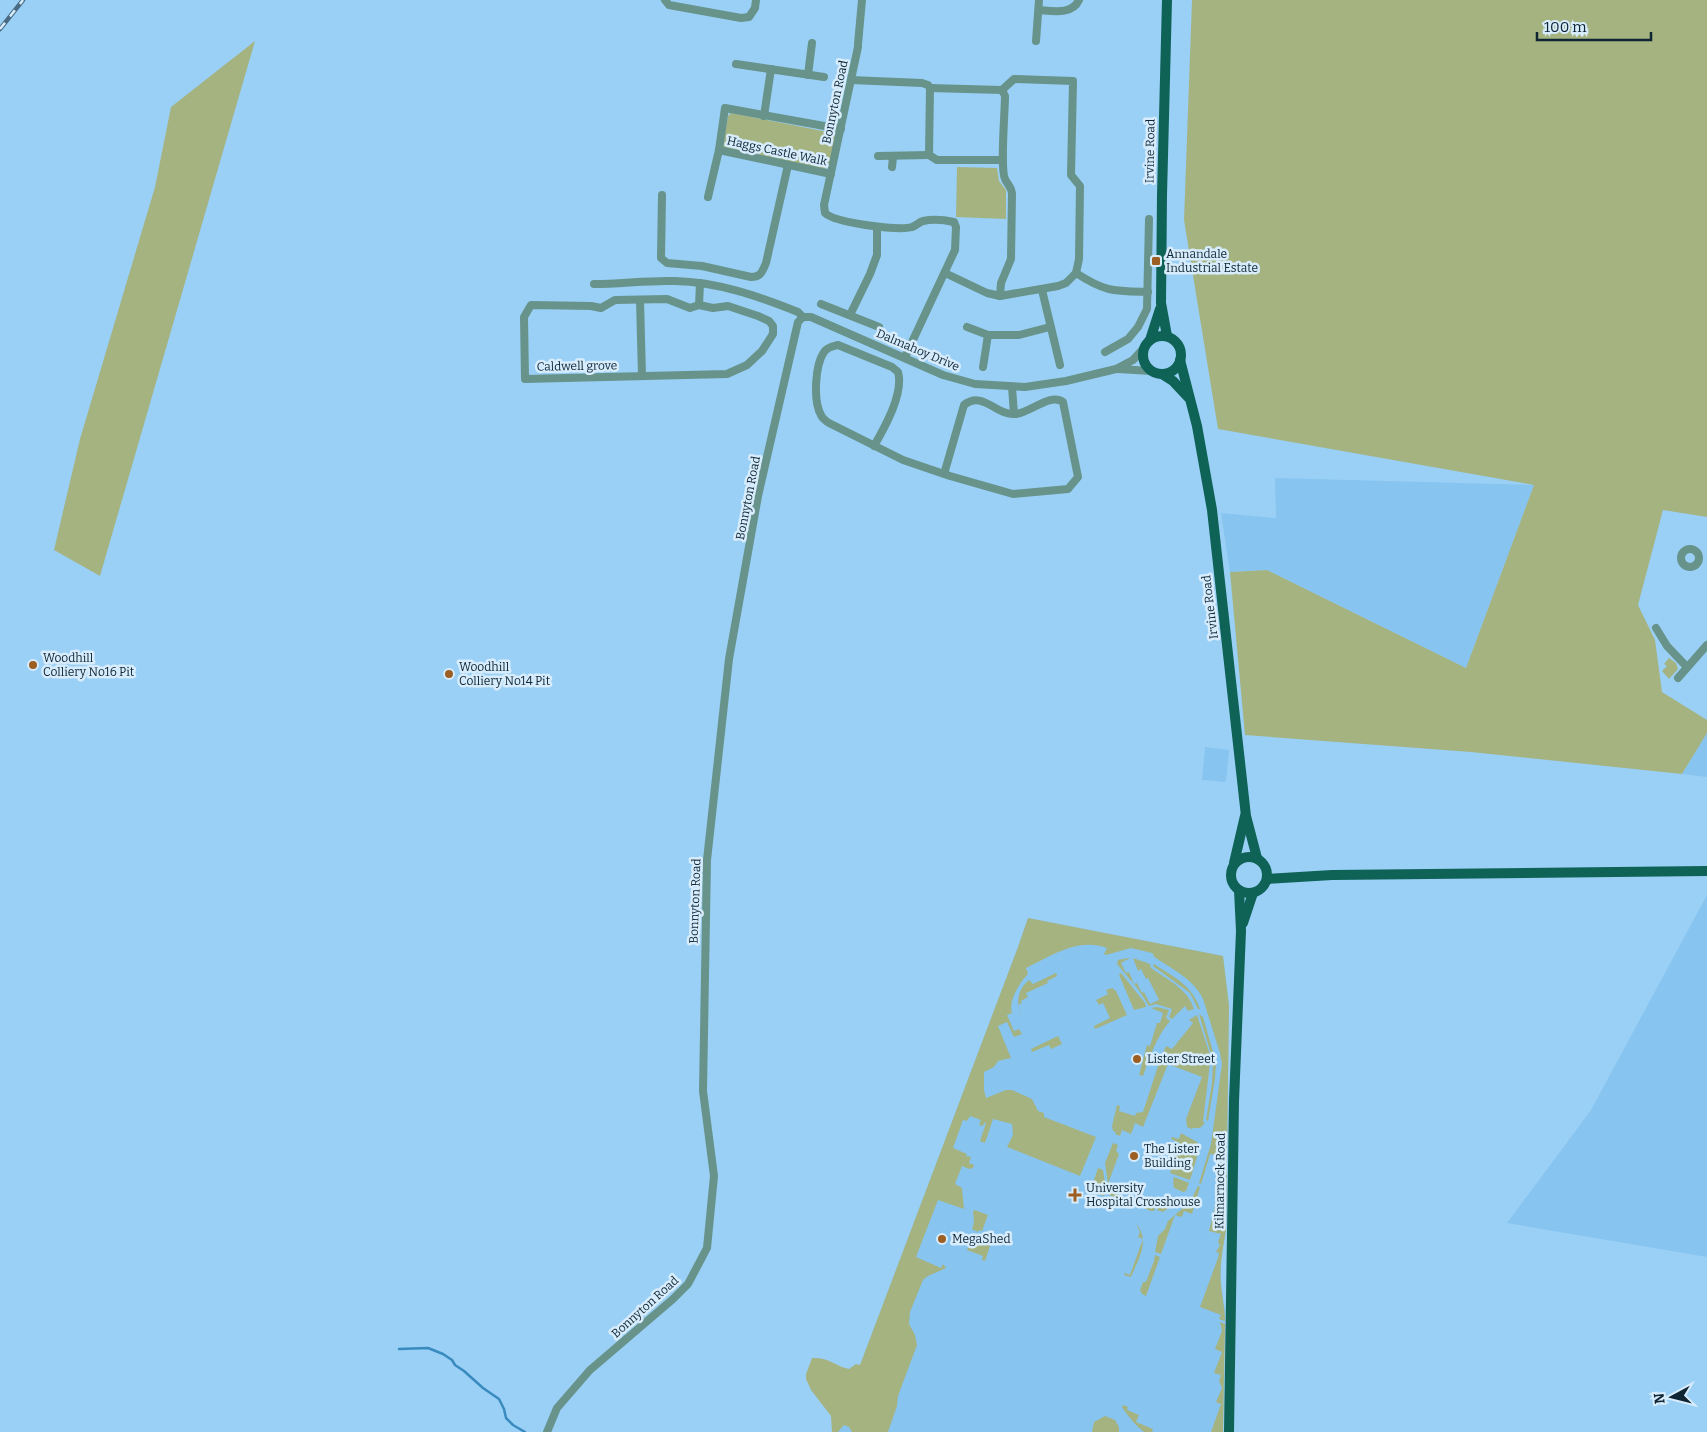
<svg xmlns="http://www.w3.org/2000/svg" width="1707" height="1432" font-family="Bitter,serif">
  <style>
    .built { fill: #87c4ef }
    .green { fill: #a5b381 }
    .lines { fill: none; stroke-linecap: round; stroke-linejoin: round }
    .stream { stroke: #398bbf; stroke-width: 2.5 }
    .minor { stroke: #67938a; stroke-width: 8 }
    .major { stroke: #0f6256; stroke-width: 10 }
    .rail-casing { stroke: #496c84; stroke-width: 4.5 }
    .rail { stroke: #d7ecfc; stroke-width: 2.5; stroke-dasharray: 8; stroke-linecap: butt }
    .poi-dot { fill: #9c5e23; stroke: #d7ecfc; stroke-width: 2 }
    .labels { text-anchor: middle; stroke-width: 5; stroke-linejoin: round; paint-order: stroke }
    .street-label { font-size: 12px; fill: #0f2533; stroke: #d7ecfc }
    .poi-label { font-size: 12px; fill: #0f2533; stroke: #d7ecfc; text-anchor: start }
  </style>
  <rect width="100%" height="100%" fill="#9ad0f6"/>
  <g class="built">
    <polygon points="1275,478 1534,485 1466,668 1267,570 1230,572 1221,513 1276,518"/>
    <polygon points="1707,733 1707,777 1682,774"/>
    <polygon points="1205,747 1229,750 1226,782 1202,780"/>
    <polygon points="1707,895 1707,1257 1507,1223 1591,1110"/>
    <polygon points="1028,918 1223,956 1229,1006 1226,1230 1221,1257 1221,1284 1225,1309 1223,1432 835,1432 1018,947"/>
  </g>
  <g class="green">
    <polygon points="1192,0 1707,0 1707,517 1663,510 1638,605 1655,640 1662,692 1707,720 1707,733 1682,774 1471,752 1245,735 1230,572 1267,570 1466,668 1534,485 1218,429 1184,220"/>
    <polygon points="255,41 100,576 54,550 80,439 155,187 171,107"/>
    <polygon points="731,113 833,133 837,137 828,167 825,169 723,147 728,116"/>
    <polygon points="957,167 997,168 999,181 1006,190 1006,219 956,217"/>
    <polygon points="1669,658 1676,663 1678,669 1669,679 1662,671 1667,666 1664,664"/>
    <path d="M1028,918L1223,956L1229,1006L1226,1230C1223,1248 1219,1267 1221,1285C1222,1297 1225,1309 1225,1321L1219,1319L1221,1315L1200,1307L1218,1258L1219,1253L1216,1252L1220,1245L1218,1242L1221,1234L1209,1231L1221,1181L1217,1179L1219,1177L1221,1171L1219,1167L1222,1156L1210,1154L1201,1184L1199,1183L1211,1144L1222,1064L1220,1053L1203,999C1194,979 1170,968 1153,956L1154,955L1152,953L1131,948L1106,955L1104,954L1107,948C1078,937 1051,956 1026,968L1028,974C1020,982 1008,1001 1012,1013L1007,1015L1014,1031L1019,1029L1022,1034L1014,1037L1007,1022L998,1026L1011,1058L998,1061L994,1067L984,1072V1090L986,1098L1006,1090H1012L1032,1099L1038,1111L1044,1113V1117L1096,1137L1080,1176L1007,1147L1013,1135L1012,1124L993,1119L985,1143L980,1141L986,1123H984L983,1126L979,1125L981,1120L970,1116L967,1121L963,1120L953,1148L967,1154L966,1156L971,1157L969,1163L974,1165L973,1168L969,1169L962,1166L955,1184L962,1188L964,1209L938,1200L916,1257L941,1268L943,1264L946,1268L928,1276L923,1280L910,1312L909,1324L915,1335L917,1345L898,1396L897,1406L888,1432H852L849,1427L844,1425L838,1432H832L831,1416L811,1390L806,1379V1374L812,1358C829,1357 835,1366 849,1369L856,1364L860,1365L1018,947Z"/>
    <path d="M1128,958H1130L1121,963L1126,973L1129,972L1134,984L1137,983L1142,993L1144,992L1150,1004L1159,1000L1148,978L1146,979L1141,969L1138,971L1133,958L1150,964L1151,968C1168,980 1188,989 1194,1009L1188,1011L1185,1006L1172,1019L1169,1017L1172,1009L1156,1004L1149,1006L1138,989L1117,964L1118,960Z"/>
    <path d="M1154,964C1175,978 1192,985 1200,1009H1198L1190,993L1153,966Z"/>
    <path d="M1056,973L1057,976L1047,981L1048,983L1026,993L1028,997L1021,1001L1022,1003L1018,1005L1022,1015C1015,1002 1018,989 1029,980L1033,984Z"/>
    <polygon points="1121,973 1145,1003 1146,1007 1134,1010 1119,975"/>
    <polygon points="1112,988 1116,991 1127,1015 1095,1029 1094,1026 1110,1018 1103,1003 1099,1005 1096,1000 1108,994 1106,990"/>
    <path d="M1157,1007L1169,1010L1166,1018L1170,1021C1156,1037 1150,1057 1143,1076L1139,1075L1147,1045L1150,1046L1157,1023H1160L1163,1013L1151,1008Z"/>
    <polygon points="1199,1014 1203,1017 1216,1062 1215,1079 1208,1121 1206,1120 1212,1083 1213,1061"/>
    <polygon points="1197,1015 1210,1055 1210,1063 1203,1122 1205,1123 1200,1128 1193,1128 1192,1129 1187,1127 1186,1119 1202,1077 1168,1064 1143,1127 1135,1123 1131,1134 1122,1130 1120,1136 1115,1134 1116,1132 1113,1131 1112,1126 1117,1105 1120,1106 1119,1111 1135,1116 1136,1113 1143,1112 1160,1060 1166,1046 1172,1049 1193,1023 1189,1020"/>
    <polygon points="1058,1036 1062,1044 1051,1049 1049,1045 1032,1052 1031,1049"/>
    <polygon points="1181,1133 1197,1142 1200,1147 1190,1180 1170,1173 1172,1167 1176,1165 1174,1161 1180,1143 1171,1139 1172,1137 1179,1139"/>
    <polygon points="1113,1143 1118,1145 1116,1151 1119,1154 1108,1184 1105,1163"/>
    <polygon points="1098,1168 1103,1170 1106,1189 1104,1196 1092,1192 1091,1189"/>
    <polygon points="1174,1177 1189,1183 1186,1191 1183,1192 1174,1188 1173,1182"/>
    <polygon points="1198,1186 1200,1187 1192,1214 1184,1211 1182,1217 1175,1215 1161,1254 1155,1252 1158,1236 1165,1229 1168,1221 1190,1202"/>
    <polygon points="1110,1191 1150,1207 1152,1202 1156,1203 1154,1211 1151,1211 1109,1195"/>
    <polygon points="1172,1197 1177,1197 1177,1202 1163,1212 1157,1210 1159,1204"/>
    <polygon points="975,1210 988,1215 982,1231 979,1230 978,1232 972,1229 974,1222 973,1211"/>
    <path d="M1136,1224C1151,1240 1138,1260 1131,1277L1124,1275L1125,1273L1130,1275L1143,1239L1138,1237L1140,1232Z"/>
    <polygon points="974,1233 992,1240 985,1261 982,1260 983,1256 967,1250"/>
    <polygon points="1155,1255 1160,1257 1146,1296 1142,1294 1140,1290 1143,1282 1146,1282 1154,1261"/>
    <polygon points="1220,1322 1225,1324 1223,1432 1211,1432 1221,1404 1216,1402 1222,1388 1219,1381 1221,1375 1214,1373 1222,1352 1215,1349 1222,1331"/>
    <path d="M1123,1405L1128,1407L1127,1410L1139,1415L1136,1422L1153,1429L1152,1432H1144C1135,1425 1128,1416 1122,1407Z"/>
    <polygon points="1105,1416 1115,1420 1119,1427 1119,1432 1092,1432 1094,1422"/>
  </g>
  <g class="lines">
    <polyline class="stream" points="399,1349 428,1348 443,1354 452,1360 455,1365 464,1371 483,1388 499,1399 504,1409 506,1418 513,1425 525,1432"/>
    <g class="minor">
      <polyline points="665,0 669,5 741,18 749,17 755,8 756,0"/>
      <path d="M1039,10C1053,11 1072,15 1079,0"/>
      <polyline points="1036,41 1039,0"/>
      <polyline points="858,44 862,0"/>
      <path d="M858,47L824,205L825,213C835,223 899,231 912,227C916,226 919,222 923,221C932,219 945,220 954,222L956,227L955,250L905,357"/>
      <polyline points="736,64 824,77"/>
      <polyline points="808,75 812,43"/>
      <polyline points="851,80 922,83 928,85 930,88"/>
      <polyline points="930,88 1002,90 1014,79 1073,81 1071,175 1080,186 1079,259 1076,273 1066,283 1058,286 1000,296 987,293 945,273"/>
      <polyline points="930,88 929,155 937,160 1003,160"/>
      <polyline points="764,116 771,69"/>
      <polyline points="719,150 831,174"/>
      <polyline points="878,156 929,155"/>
      <polyline points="892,167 893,157"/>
      <path d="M662,195L661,258L667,263L702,266L751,277C761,277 762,272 766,263L788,165"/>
      <polyline points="708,197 719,150 725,108 841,129"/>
      <path d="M1076,273C1105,292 1114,291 1148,292"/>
      <path d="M594,284C621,284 648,280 675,281C718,282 758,296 798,312L803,317"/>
      <polyline points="1042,290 1060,365"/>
      <path d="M1000,296L1001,283L1011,259L1012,193C1011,186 1007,184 1005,179C1000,169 1005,111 1005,96L1002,90"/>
      <polyline points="640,300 642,376"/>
      <polyline points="821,304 879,327"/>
      <polyline points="699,305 690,308 667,299 615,300 601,308 591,306 531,305 524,317 525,379 727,374 747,365 762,351 773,334 773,326 769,321 758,316 728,306 713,308 699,305 700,283"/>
      <polyline points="850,315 870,274 877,255 877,227"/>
      <polyline points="803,317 811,317 943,375 975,384 1025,387 1066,381 1116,369 1133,360 1143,349"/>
      <polyline points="967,327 988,335 1019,335 1050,327"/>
      <polyline points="1105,352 1128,339 1138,327 1147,309 1149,219"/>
      <polyline points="983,367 988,335"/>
      <polyline points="1118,369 1151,371"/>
      <polyline points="1012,387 1014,414"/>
      <path d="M874,446C885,427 904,393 898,372L892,367L838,345C834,346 827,347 824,352C815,365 813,401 821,415C822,418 826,421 829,423L903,460L944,474L950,476L1013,494L1068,489L1078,477L1063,402C1050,393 1031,412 1016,414C996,416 983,390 964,405L944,474"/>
      <circle cx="1690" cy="558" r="9"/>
      <polyline points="1656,628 1667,646 1687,667"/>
      <polyline points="1678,678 1707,645"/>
      <polyline points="547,1432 557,1408 590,1370 673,1299 688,1284 707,1248 714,1176 703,1091 707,860 729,659 758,496 798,322 803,317"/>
    </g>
    <g class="major">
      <polyline points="1167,0 1162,195 1161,303 1167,336"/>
      <circle cx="1162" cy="355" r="19"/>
      <polyline points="1150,340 1160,309"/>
      <polyline points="1180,360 1197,426 1212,510 1246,816 1257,858"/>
      <polyline points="1162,374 1173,381 1188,397"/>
      <circle cx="1249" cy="875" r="18"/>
      <polyline points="1234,863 1245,816"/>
      <polyline points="1267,879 1332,875 1707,871"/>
      <polyline points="1243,923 1253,893"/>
      <polyline points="1229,1432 1234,1101 1241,931 1239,890"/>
    </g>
    <g class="rail-casing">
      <polyline id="rail" points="0,29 23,0"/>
    </g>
    <use href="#rail" class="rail"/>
  </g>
  <g class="poi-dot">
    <rect x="1151" y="256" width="10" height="10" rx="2.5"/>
    <circle cx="33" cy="665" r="5"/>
    <circle cx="449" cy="674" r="5"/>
    <circle cx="1137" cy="1059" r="5"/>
    <circle cx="1134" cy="1156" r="5"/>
    <path d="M1072.5 1187.5h5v5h5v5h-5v5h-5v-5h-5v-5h5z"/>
    <circle cx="942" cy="1239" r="5"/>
  </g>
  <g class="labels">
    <g class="street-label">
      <text transform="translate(835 102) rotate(-78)" y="4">Bonnyton Road</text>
      <text transform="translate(777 151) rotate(12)" y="4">Haggs Castle Walk</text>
      <text transform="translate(1150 151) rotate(-89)" y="4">Irvine Road</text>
      <text transform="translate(918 350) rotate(23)" y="4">Dalmahoy Drive</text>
      <text transform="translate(577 366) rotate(-1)" y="4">Caldwell grove</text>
      <text transform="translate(748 498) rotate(-79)" y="4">Bonnyton Road</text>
      <text transform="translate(1210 607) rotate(-97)" y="4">Irvine Road</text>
      <text transform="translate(695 901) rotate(-88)" y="4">Bonnyton Road</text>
      <text transform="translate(1220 1181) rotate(-89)" y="4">Kilmarnock Road</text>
      <text transform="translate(645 1307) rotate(-42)" y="4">Bonnyton Road</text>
    </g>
    <g class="poi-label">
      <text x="1166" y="258">Annandale<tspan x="1166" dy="14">Industrial Estate</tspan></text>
      <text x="43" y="662">Woodhill<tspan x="43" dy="14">Colliery No16 Pit</tspan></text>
      <text x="459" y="671">Woodhill<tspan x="459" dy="14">Colliery No14 Pit</tspan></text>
      <text x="1147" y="1063">Lister Street</text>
      <text x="1144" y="1153">The Lister<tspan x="1144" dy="14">Building</tspan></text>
      <text x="1086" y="1192">University<tspan x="1086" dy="14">Hospital Crosshouse</tspan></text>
      <text x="952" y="1243">MegaShed</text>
    </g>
  </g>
  <g transform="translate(1672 1397) rotate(263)" stroke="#d7ecfc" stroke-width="4" paint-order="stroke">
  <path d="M0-4L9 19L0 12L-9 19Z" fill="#0f2533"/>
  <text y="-8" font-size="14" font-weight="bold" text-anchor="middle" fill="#0f2533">N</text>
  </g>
  <path d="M1537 32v8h114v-8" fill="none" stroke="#0f2533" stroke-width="2.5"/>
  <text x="1544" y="32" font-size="15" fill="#0f2533" stroke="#d7ecfc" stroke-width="4" paint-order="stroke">100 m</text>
</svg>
